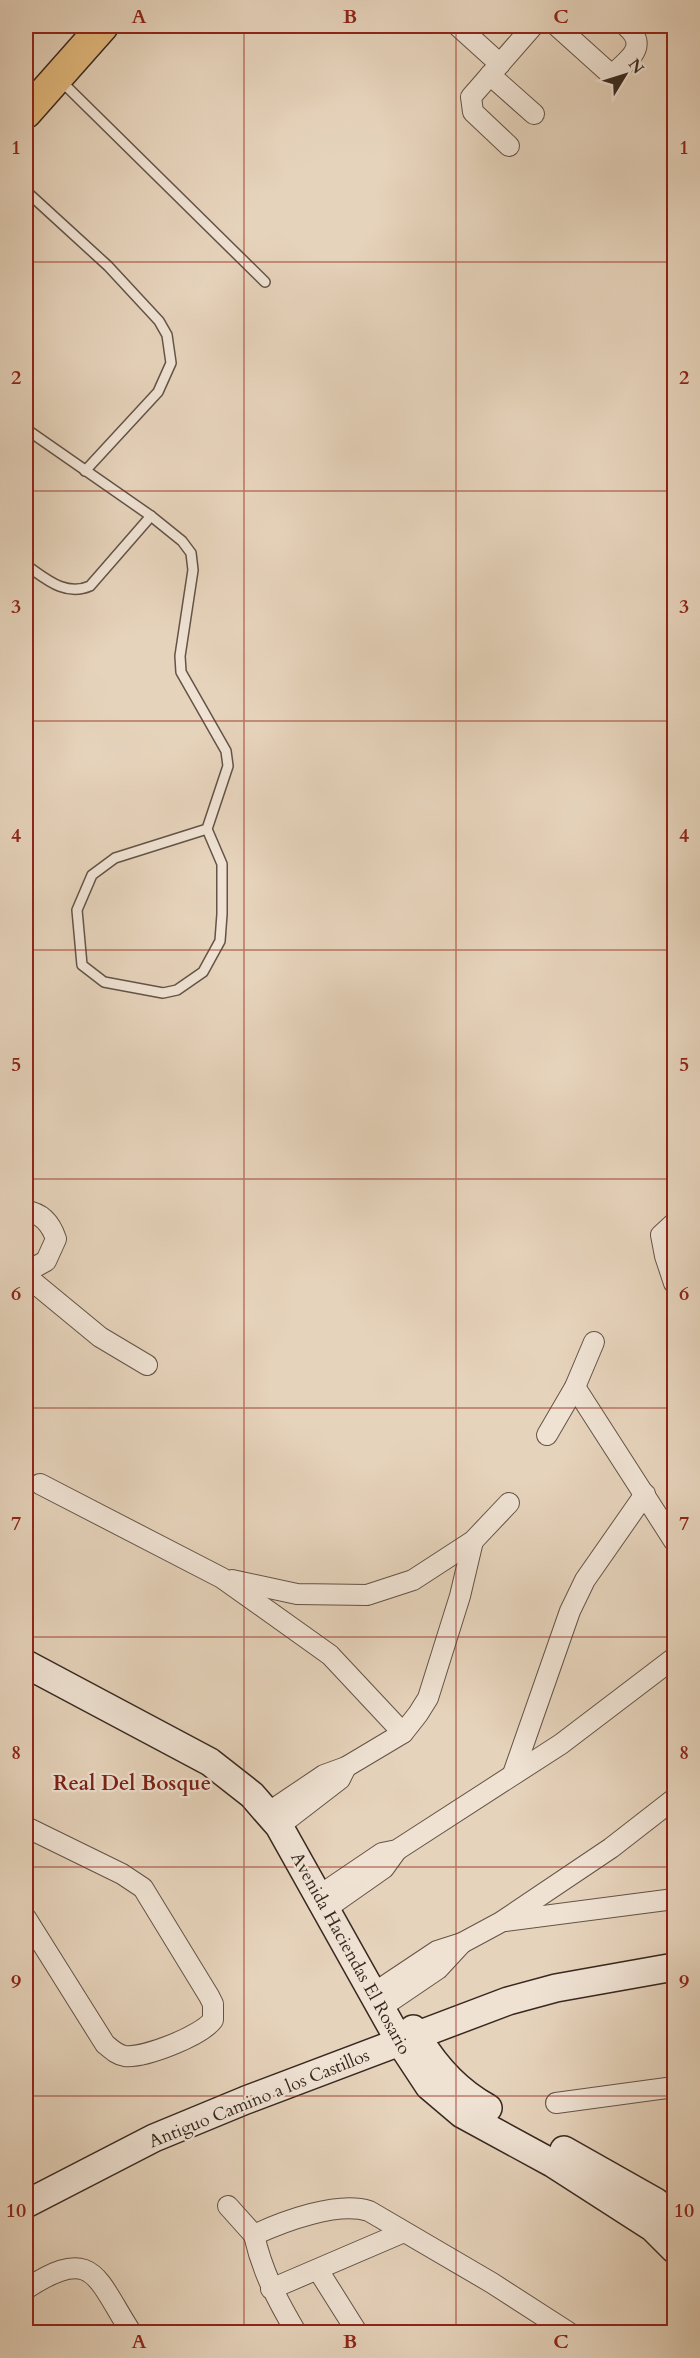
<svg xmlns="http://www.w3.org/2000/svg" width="700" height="2358" font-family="Cardo,serif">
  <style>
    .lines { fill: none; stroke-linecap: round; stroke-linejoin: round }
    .lane-casing { stroke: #645347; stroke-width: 12 }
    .street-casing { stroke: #645347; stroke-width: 22 }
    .secondary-casing { stroke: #382820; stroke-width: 30 }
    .primary-casing { stroke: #382820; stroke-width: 33 }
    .lane { stroke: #efe2d3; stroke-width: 9 }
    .street { stroke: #efe2d3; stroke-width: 20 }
    .secondary { stroke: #efe2d3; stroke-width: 27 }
    .primary { stroke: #e3ba7e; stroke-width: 30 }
    .grid { fill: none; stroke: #8f2418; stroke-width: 1.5; stroke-opacity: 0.55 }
    .labels { text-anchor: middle; stroke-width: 4.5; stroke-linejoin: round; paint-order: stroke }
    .street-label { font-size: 18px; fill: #382820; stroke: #efe2d3 }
    .quarter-label { font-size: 21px; font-weight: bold; fill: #7a1f14; stroke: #efe2d3 }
    .neatline { fill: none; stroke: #8f2418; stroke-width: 2 }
    .grid-label { font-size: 20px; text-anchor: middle; font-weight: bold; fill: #8f2418 }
  </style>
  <rect width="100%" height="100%" fill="#e6d3bb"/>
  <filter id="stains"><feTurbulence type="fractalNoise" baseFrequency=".00333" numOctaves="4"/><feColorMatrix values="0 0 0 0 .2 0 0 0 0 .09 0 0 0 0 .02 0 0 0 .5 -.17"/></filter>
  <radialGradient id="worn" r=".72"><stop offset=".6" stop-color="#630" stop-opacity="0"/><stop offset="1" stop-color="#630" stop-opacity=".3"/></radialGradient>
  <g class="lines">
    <g class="lane-casing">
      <g id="lane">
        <polyline points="61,81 265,282"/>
        <polyline points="26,191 108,266 159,321 167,335 171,363 158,392 85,471"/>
        <polyline points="26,429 151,516 182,541 191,553 193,570 180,656 181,672 226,751 228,766 207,829 222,864 222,914 220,941 203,972 177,990 163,993 104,982 82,965 77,910 92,875 115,858 207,829"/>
        <path d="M26,565C45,578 65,597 90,586L151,516"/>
      </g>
    </g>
    <g class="street-casing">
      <g id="street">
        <polyline points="458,26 500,64"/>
        <path d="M557,26L607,71L614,73C632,57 648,45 626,26"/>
        <polyline points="490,75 534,114"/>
        <polyline points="509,146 473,112 471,97 533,26"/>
        <path d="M26,1211C42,1213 51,1224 56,1239L46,1261L26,1272"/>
        <polyline points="674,1223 661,1235 665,1256 674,1283"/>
        <polyline points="26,1276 100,1337 147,1365"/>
        <polyline points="575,1387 674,1541"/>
        <polyline points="547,1435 575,1387 594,1342"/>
        <polyline points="40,1484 222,1578 330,1655 403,1733"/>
        <polyline points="232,1580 297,1594 367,1595 413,1580 473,1541 509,1503"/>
        <polyline points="513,1774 570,1611 585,1580 645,1494"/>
        <polyline points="269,1812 324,1775 346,1767 403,1733 418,1714 428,1698 460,1596 473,1541"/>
        <polyline points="279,1826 340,1779 346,1767"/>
        <path d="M26,1827L122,1874L143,1888L209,1996L213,2004V2020C201,2036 145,2058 125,2056C117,2055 111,2049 105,2044L26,1918"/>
        <polyline points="320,1895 382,1853 397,1850 561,1744 674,1658"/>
        <polyline points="327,1908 384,1868 397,1850"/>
        <polyline points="505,1921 674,1899"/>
        <polyline points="374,1993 437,1951 462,1943 501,1922 611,1848 674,1799"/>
        <polyline points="382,2007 438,1969 462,1943"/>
        <polyline points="556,2103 674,2087"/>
        <polyline points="228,2206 254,2235"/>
        <path d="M254,2235C284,2221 338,2201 369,2211L492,2283L568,2332"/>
        <path d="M254,2235C262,2271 277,2300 296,2332"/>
        <polyline points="318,2270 357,2332"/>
        <path d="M26,2289C94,2244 96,2278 131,2332"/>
        <polyline points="271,2289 404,2232"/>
      </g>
    </g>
    <g class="secondary-casing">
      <g id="secondary">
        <polyline points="26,1664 210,1762 252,1795 279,1826 400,2042 429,2086 462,2114 552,2163 653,2228 674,2249"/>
        <path d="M413,2029C431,2062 455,2090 488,2108"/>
        <polyline points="564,2150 656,2202 674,2217"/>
        <polyline points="26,2204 154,2138 246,2100 508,2001 556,1988 674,1967"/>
      </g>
    </g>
    <g class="primary-casing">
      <polyline id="primary" points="26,113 103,26"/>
    </g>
    <use href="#lane" class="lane"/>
    <use href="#street" class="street"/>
    <use href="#secondary" class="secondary"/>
    <use href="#primary" class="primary"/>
  </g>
  <path class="grid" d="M244,26V2332M456,26V2332M26,262H674M26,491H674M26,721H674M26,950H674M26,1179H674M26,1408H674M26,1637H674M26,1867H674M26,2096H674"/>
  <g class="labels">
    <g class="street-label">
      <text transform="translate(351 1953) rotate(61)" y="6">Avenida Haciendas El Rosario</text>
      <text transform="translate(259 2098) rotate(-22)" y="6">Antiguo Camino a los Castillos</text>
    </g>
    <g class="quarter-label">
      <text x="132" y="1790">Real Del Bosque</text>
    </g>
  </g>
  <rect width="700" height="2358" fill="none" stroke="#e6d3bb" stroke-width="66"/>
  <g transform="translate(625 75) rotate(52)" stroke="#efe2d3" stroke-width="4.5" paint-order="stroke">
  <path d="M0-4.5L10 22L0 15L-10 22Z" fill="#382820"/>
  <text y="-9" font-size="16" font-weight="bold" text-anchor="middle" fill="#382820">N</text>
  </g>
  <rect x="33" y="33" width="634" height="2292" class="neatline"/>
  <g class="grid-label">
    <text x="139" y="23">A</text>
    <text x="350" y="23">B</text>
    <text x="561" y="23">C</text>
    <text x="16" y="154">1</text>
    <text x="684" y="154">1</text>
    <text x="16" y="384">2</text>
    <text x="684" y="384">2</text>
    <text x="16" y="613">3</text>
    <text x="684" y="613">3</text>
    <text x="16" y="842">4</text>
    <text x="684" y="842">4</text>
    <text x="16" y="1071">5</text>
    <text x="684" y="1071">5</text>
    <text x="16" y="1300">6</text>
    <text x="684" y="1300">6</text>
    <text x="16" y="1530">7</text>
    <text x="684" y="1530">7</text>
    <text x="16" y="1759">8</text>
    <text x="684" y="1759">8</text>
    <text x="16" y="1988">9</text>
    <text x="684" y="1988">9</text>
    <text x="16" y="2217">10</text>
    <text x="684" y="2217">10</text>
    <text x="139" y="2348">A</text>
    <text x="350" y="2348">B</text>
    <text x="561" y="2348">C</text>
  </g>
  <rect width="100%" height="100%" filter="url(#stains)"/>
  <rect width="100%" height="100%" fill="url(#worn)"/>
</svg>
